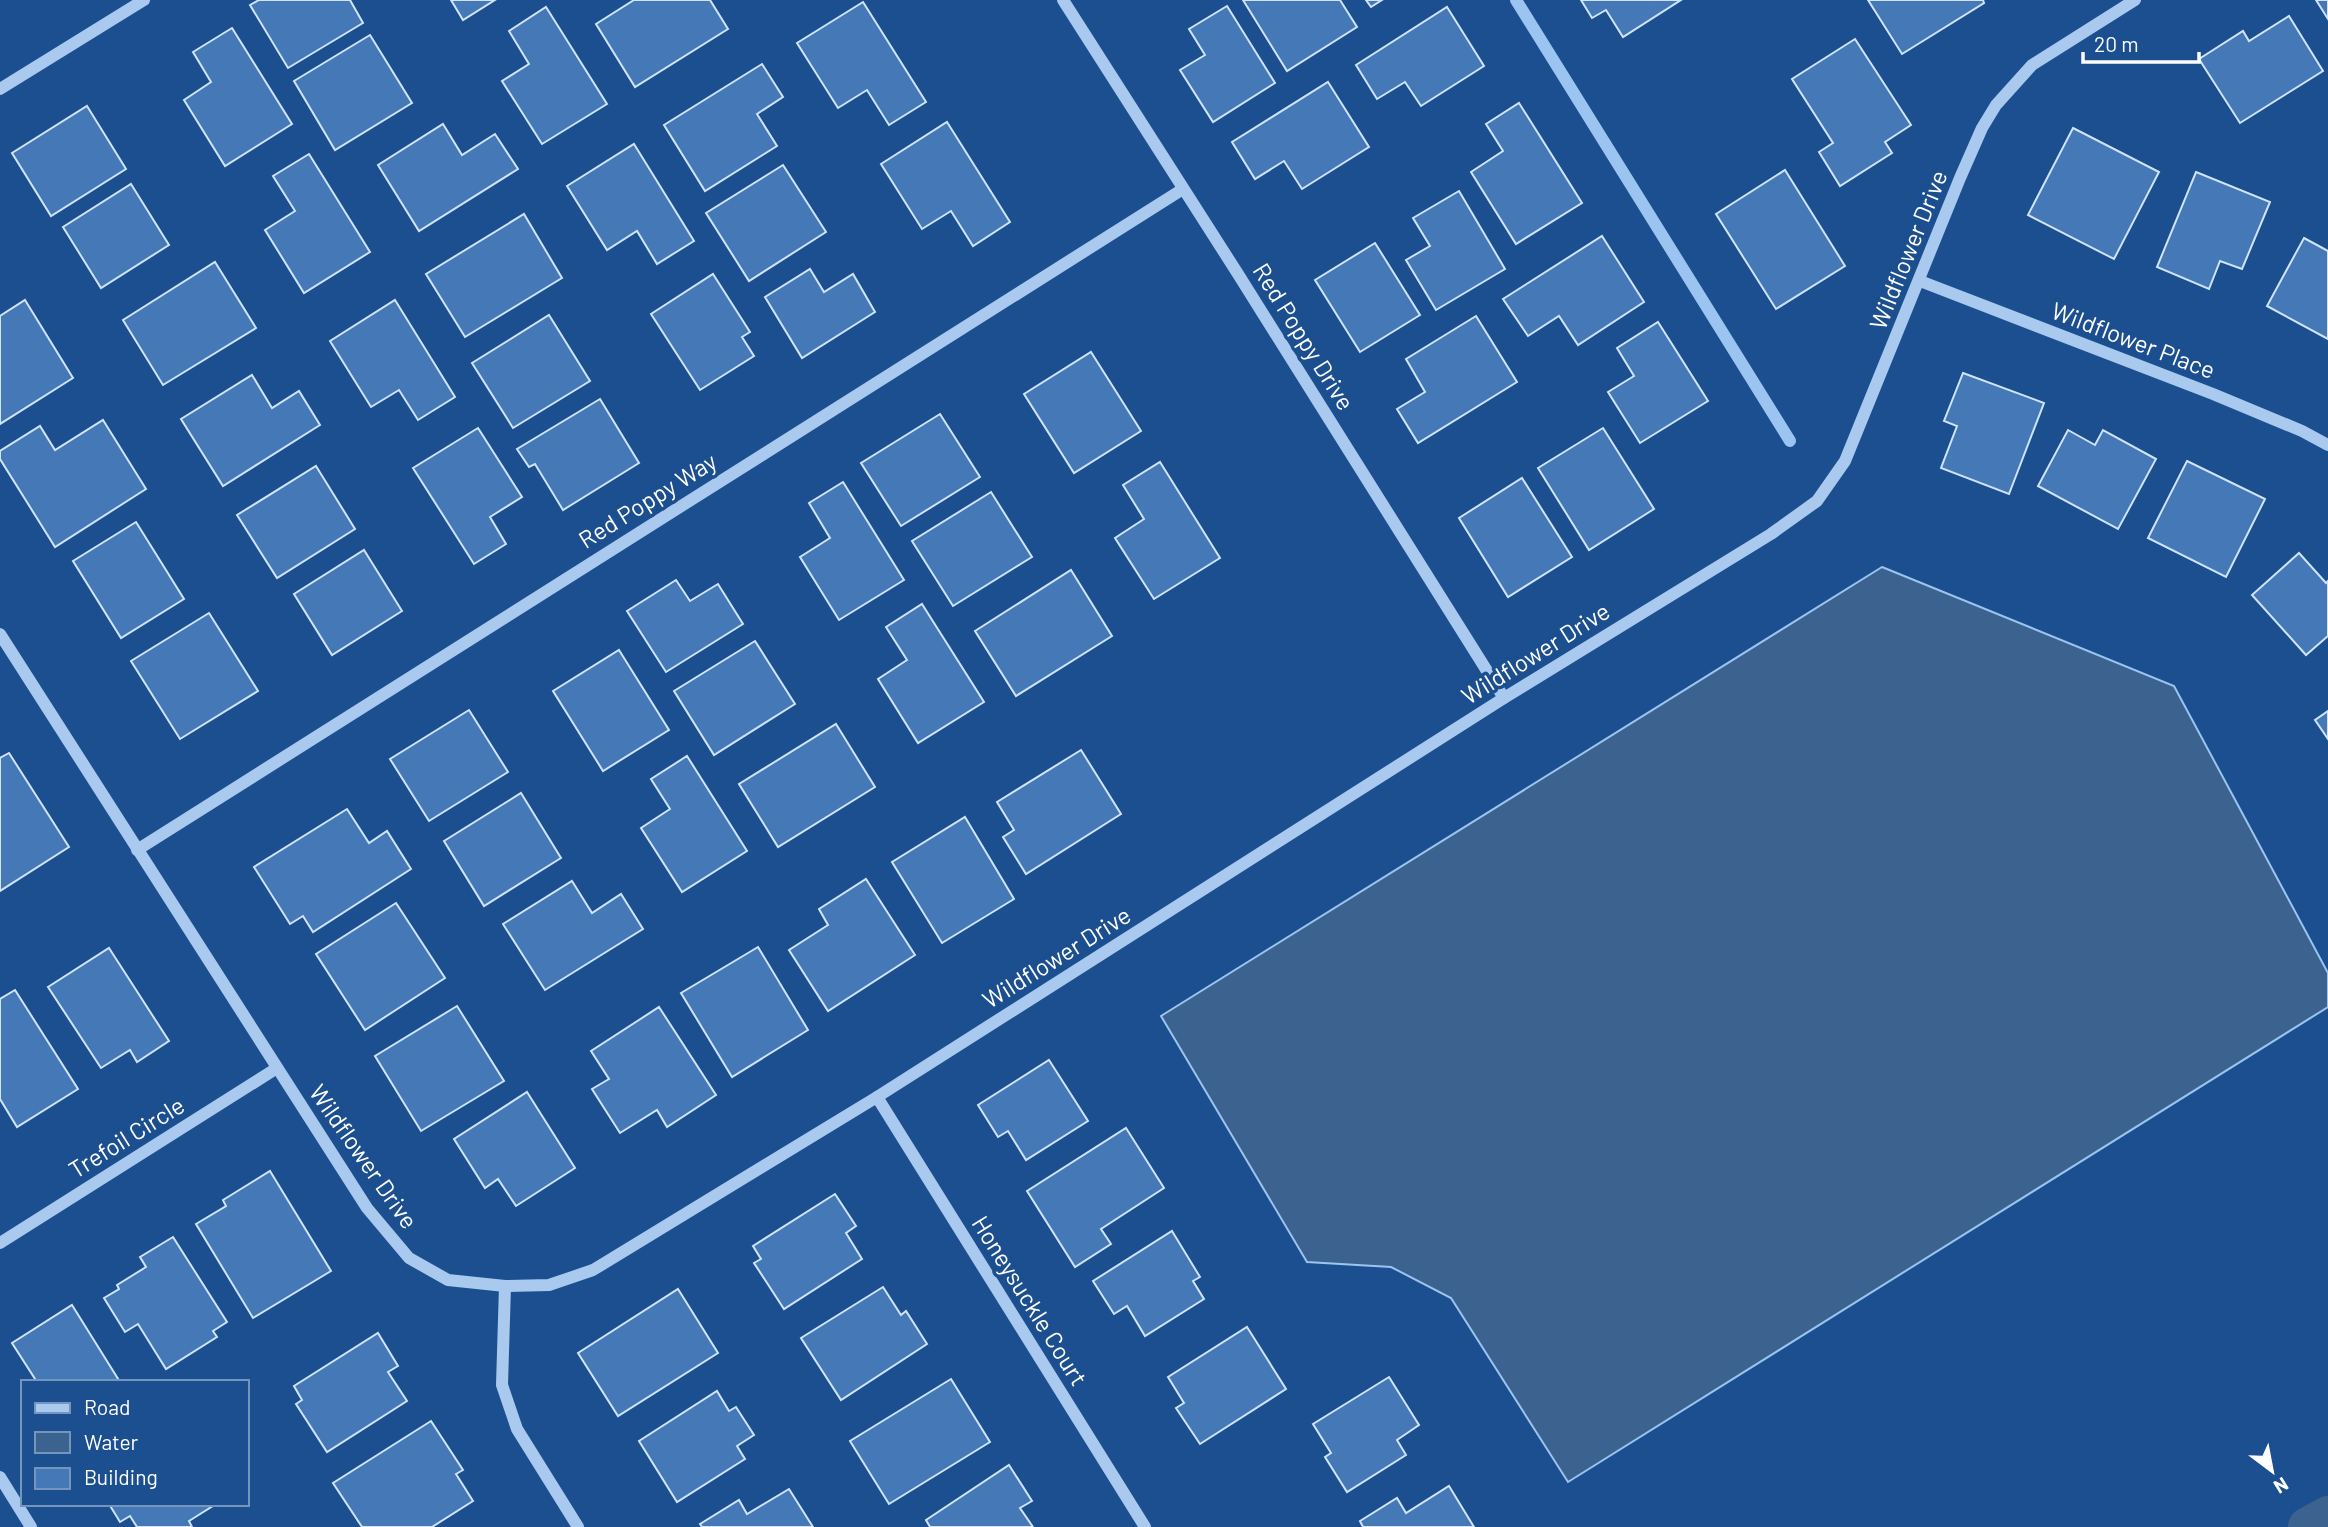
<svg xmlns="http://www.w3.org/2000/svg" width="2328" height="1527" font-family="Barlow,sans-serif">
  <style>
    .water { fill: #3c6290; stroke: #9cc4f0; stroke-width: 2 }
    .lines { fill: none; stroke-linecap: round; stroke-linejoin: round }
    .stream { stroke: #9cc4f0; stroke-width: 12 }
    .canal { stroke: #3c6290; stroke-width: 40 }
    .building { fill: #4478b7; stroke: #cfe3fa; stroke-width: 2 }
    .minor { stroke: #a9c9ee; stroke-width: 12 }
    .labels { text-anchor: middle; stroke-width: 7; stroke-linejoin: round; paint-order: stroke }
    .street-label { font-size: 24px; fill: #fff; stroke: #1b4f8f }
  </style>
  <rect width="100%" height="100%" fill="#1b4f8f"/>
  <polygon class="water" points="1882,567 2174,686 2328,973 2328,1007 1568,1482 1451,1298 1391,1267 1307,1262 1161,1016"/>
  <g class="lines">
    <polyline class="stream" points="1516,0 1790,441"/>
    <polyline class="canal" points="2308,1527 2328,1516"/>
  </g>
  <g class="building">
    <polygon points="259,0 350,0 363,23 288,68 250,5"/>
    <polygon points="451,0 495,0 463,20"/>
    <polygon points="634,0 710,0 728,29 635,87 596,24"/>
    <polygon points="1243,0 1340,0 1357,27 1287,71"/>
    <polygon points="1366,0 1382,0 1371,7"/>
    <polygon points="1581,0 1681,0 1623,37 1606,10 1592,18"/>
    <polygon points="1868,0 1983,0 1984,3 1902,54"/>
    <polygon points="2316,0 2328,0 2328,19"/>
    <polygon points="863,2 926,102 889,125 867,90 838,108 797,43"/>
    <polygon points="1227,6 1275,83 1213,122 1180,70 1205,55 1189,29"/>
    <polygon points="546,7 607,104 542,144 502,81 529,64 509,31"/>
    <polygon points="1447,7 1484,66 1421,106 1405,82 1377,99 1356,65"/>
    <polygon points="2289,16 2323,71 2240,123 2199,59 2243,31 2249,41"/>
    <polygon points="232,28 292,124 225,166 184,100 211,82 193,52"/>
    <polygon points="370,35 412,103 335,150 294,81"/>
    <polygon points="1855,39 1911,125 1885,142 1892,153 1840,186 1819,152 1833,143 1792,79"/>
    <polygon points="762,64 783,97 757,114 777,146 705,191 664,125"/>
    <polygon points="1328,82 1369,147 1302,189 1284,161 1255,179 1232,142"/>
    <polygon points="1519,103 1582,203 1516,244 1471,172 1503,151 1486,124"/>
    <polygon points="87,106 126,169 51,216 12,153"/>
    <polygon points="947,122 1010,222 973,246 951,211 922,229 881,164"/>
    <polygon points="443,124 462,155 495,134 518,169 419,231 378,165"/>
    <polygon points="2073,128 2159,172 2114,259 2028,215"/>
    <polygon points="634,144 694,241 657,264 637,231 607,250 567,186"/>
    <polygon points="309,154 370,252 304,293 265,230 295,211 273,176"/>
    <polygon points="783,165 826,232 749,281 706,213"/>
    <polygon points="1785,170 1845,266 1776,309 1716,214"/>
    <polygon points="2196,172 2270,202 2242,269 2220,261 2209,289 2157,267"/>
    <polygon points="131,184 169,245 101,288 63,227"/>
    <polygon points="1459,191 1505,269 1436,310 1406,260 1430,246 1413,218"/>
    <polygon points="524,214 562,278 465,337 426,274"/>
    <polygon points="1602,236 1644,302 1578,345 1559,316 1528,336 1503,299"/>
    <polygon points="2304,238 2328,251 2328,339 2267,306"/>
    <polygon points="1375,243 1420,315 1360,352 1315,280"/>
    <polygon points="215,262 256,328 163,385 123,320"/>
    <polygon points="810,269 824,292 853,274 875,312 802,358 765,297"/>
    <polygon points="713,274 750,332 742,337 754,356 700,390 651,314"/>
    <polygon points="25,300 73,378 0,424 0,316"/>
    <polygon points="395,300 455,397 418,420 399,390 371,407 330,341"/>
    <polygon points="549,315 590,381 513,428 472,363"/>
    <polygon points="1476,316 1517,382 1418,443 1397,409 1425,392 1406,359"/>
    <polygon points="1658,322 1708,401 1640,443 1608,392 1634,376 1617,348"/>
    <polygon points="1091,352 1141,431 1074,473 1024,394"/>
    <polygon points="1963,373 2044,403 2009,494 1941,468 1957,426 1944,421"/>
    <polygon points="252,375 272,408 299,391 320,425 223,486 181,419"/>
    <polygon points="600,399 639,463 563,510 535,464 529,467 517,449"/>
    <polygon points="940,414 980,477 901,526 861,463"/>
    <polygon points="103,420 146,489 55,547 0,459 0,451 40,426 55,450"/>
    <polygon points="478,428 522,497 490,517 506,544 474,564 413,468"/>
    <polygon points="1603,428 1654,509 1589,550 1538,468"/>
    <polygon points="2068,430 2095,445 2103,430 2156,459 2118,529 2038,486"/>
    <polygon points="2187,461 2265,499 2226,577 2148,538"/>
    <polygon points="1160,462 1220,558 1154,599 1115,538 1144,519 1123,485"/>
    <polygon points="316,466 355,529 277,578 237,515"/>
    <polygon points="1522,478 1572,557 1508,597 1459,518"/>
    <polygon points="843,482 904,580 839,620 800,557 830,538 809,503"/>
    <polygon points="991,492 1032,557 953,606 912,541"/>
    <polygon points="136,522 184,599 121,638 73,561"/>
    <polygon points="364,550 402,611 332,655 294,594"/>
    <polygon points="2299,553 2326,583 2328,581 2328,636 2306,655 2252,595"/>
    <polygon points="1071,570 1112,636 1016,696 975,631"/>
    <polygon points="676,580 690,601 718,584 743,624 666,672 627,611"/>
    <polygon points="922,604 984,702 918,743 878,679 907,660 886,627"/>
    <polygon points="209,613 258,691 180,739 131,661"/>
    <polygon points="755,641 795,704 714,755 674,691"/>
    <polygon points="619,650 669,730 603,771 553,691"/>
    <polygon points="469,710 508,772 429,821 390,759"/>
    <polygon points="2328,711 2328,739 2315,720"/>
    <polygon points="836,724 875,787 778,847 739,784"/>
    <polygon points="1081,750 1121,814 1026,874 1003,837 1014,830 997,802"/>
    <polygon points="9,753 69,847 0,891 0,758"/>
    <polygon points="687,756 747,851 682,892 641,828 670,809 651,779"/>
    <polygon points="521,793 561,858 484,906 444,841"/>
    <polygon points="347,809 369,843 387,831 411,869 313,932 303,916 290,924 254,867"/>
    <polygon points="965,817 1014,899 942,943 892,862"/>
    <polygon points="866,879 915,955 828,1011 789,950 828,925 819,909"/>
    <polygon points="572,881 592,913 621,894 643,929 545,990 503,924"/>
    <polygon points="396,903 445,978 365,1030 316,954"/>
    <polygon points="758,947 808,1030 732,1077 681,993"/>
    <polygon points="109,948 169,1041 137,1062 130,1050 101,1068 48,987"/>
    <polygon points="15,990 78,1089 17,1127 0,1099 0,999"/>
    <polygon points="457,1006 504,1081 421,1131 375,1056"/>
    <polygon points="659,1007 716,1095 667,1127 657,1110 620,1133 592,1089 609,1079 591,1051"/>
    <polygon points="1049,1060 1088,1121 1026,1160 1008,1131 998,1137 978,1105"/>
    <polygon points="527,1092 575,1168 516,1206 498,1179 485,1188 454,1139"/>
    <polygon points="1126,1128 1164,1188 1101,1229 1111,1244 1075,1267 1027,1191"/>
    <polygon points="270,1171 331,1271 253,1318 196,1224 226,1206 223,1200"/>
    <polygon points="835,1194 856,1226 846,1233 862,1259 784,1309 754,1263 761,1259 753,1246"/>
    <polygon points="1172,1231 1200,1277 1193,1281 1204,1299 1145,1336 1127,1306 1114,1314 1093,1281"/>
    <polygon points="173,1237 227,1322 213,1331 217,1337 166,1369 138,1324 125,1332 104,1298 119,1289 117,1285 146,1267 140,1257"/>
    <polygon points="883,1287 901,1315 906,1311 927,1344 841,1400 801,1338"/>
    <polygon points="678,1289 718,1353 618,1416 578,1353"/>
    <polygon points="72,1305 120,1382 37,1382 12,1343"/>
    <polygon points="1247,1327 1286,1389 1200,1444 1176,1408 1184,1403 1168,1377"/>
    <polygon points="378,1333 398,1366 388,1372 407,1401 327,1452 296,1404 302,1400 294,1386"/>
    <polygon points="1389,1377 1419,1425 1397,1440 1406,1455 1347,1492 1325,1457 1331,1453 1313,1424"/>
    <polygon points="951,1379 990,1442 889,1504 850,1441"/>
    <polygon points="717,1391 729,1411 736,1407 754,1435 737,1446 745,1459 677,1502 639,1441"/>
    <polygon points="431,1421 463,1470 456,1474 473,1501 432,1527 362,1527 333,1483"/>
    <polygon points="1009,1465 1032,1501 1020,1508 1033,1527 930,1527 926,1520"/>
    <polygon points="1449,1486 1474,1527 1363,1527 1360,1521 1397,1498 1406,1513"/>
    <polygon points="789,1489 813,1527 702,1527 700,1524 739,1500 747,1514"/>
    <polygon points="109,1504 216,1504 189,1521 192,1527 137,1527 130,1516 120,1522"/>
  </g>
  <g class="lines">
    <g class="minor">
      <polyline points="1063,0 1238,274 1504,698"/>
      <polyline points="0,89 144,0"/>
      <polyline points="1920,281 2213,394 2302,431 2328,445"/>
      <polyline points="0,634 367,1208 409,1258 448,1280 505,1286 549,1285 593,1270 877,1097 1504,698 1771,534 1817,501 1845,461 1960,178 1982,128 1996,105 2032,65 2135,0"/>
      <polyline points="137,850 1183,189"/>
      <polyline points="877,1097 1145,1527"/>
      <polyline points="0,1243 277,1068"/>
      <polyline points="505,1286 502,1385 517,1429 578,1527"/>
      <polyline points="0,1477 31,1527"/>
    </g>
  </g>
  <g class="labels">
    <g class="street-label">
      <text transform="translate(1909 250) rotate(-68)" y="8">Wildflower Drive</text>
      <text transform="translate(1303 337) rotate(58)" y="8">Red Poppy Drive</text>
      <text transform="translate(2133 341) rotate(21)" y="8">Wildflower Place</text>
      <text transform="translate(648 501) rotate(-32)" y="8">Red Poppy Way</text>
      <text transform="translate(1536 654) rotate(-32)" y="8">Wildflower Drive</text>
      <text transform="translate(1057 958) rotate(-32)" y="8">Wildflower Drive</text>
      <text transform="translate(127 1138) rotate(-32)" y="8">Trefoil Circle</text>
      <text transform="translate(363 1157) rotate(55)" y="8">Wildflower Drive</text>
      <text transform="translate(1029 1301) rotate(58)" y="8">Honeysuckle Court</text>
    </g>
  </g>
  <rect x="21" y="1380" width="228" height="126" fill="#1b4f8f" stroke="#7695bc" stroke-width="2"/>
  <rect x="35" y="1403" width="35" height="10" fill="#a9c9ee" stroke="#7695bc" stroke-width="2"/>
  <text x="84" y="1415" font-size="21" fill="#ffffff">Road</text>
  <rect x="35" y="1432" width="35" height="21" fill="#3c6290" stroke="#7695bc" stroke-width="2"/>
  <text x="84" y="1450" font-size="21" fill="#ffffff">Water</text>
  <rect x="35" y="1468" width="35" height="21" fill="#4478b7" stroke="#7695bc" stroke-width="2"/>
  <text x="84" y="1485" font-size="21" fill="#ffffff">Building</text>
  <g transform="translate(2272 1471) rotate(148)" stroke="#1b4f8f" stroke-width="5" paint-order="stroke">
  <path d="M0-5L12 26L0 18L-12 26Z" fill="#ffffff"/>
  <text y="-10" font-size="19" font-weight="bold" text-anchor="middle" fill="#ffffff">N</text>
  </g>
  <path d="M2083 52v10h116v-10" fill="none" stroke="#ffffff" stroke-width="3.5"/>
  <text x="2094" y="52" font-size="21" fill="#ffffff" stroke="#1b4f8f" stroke-width="5" paint-order="stroke">20 m</text>
</svg>
